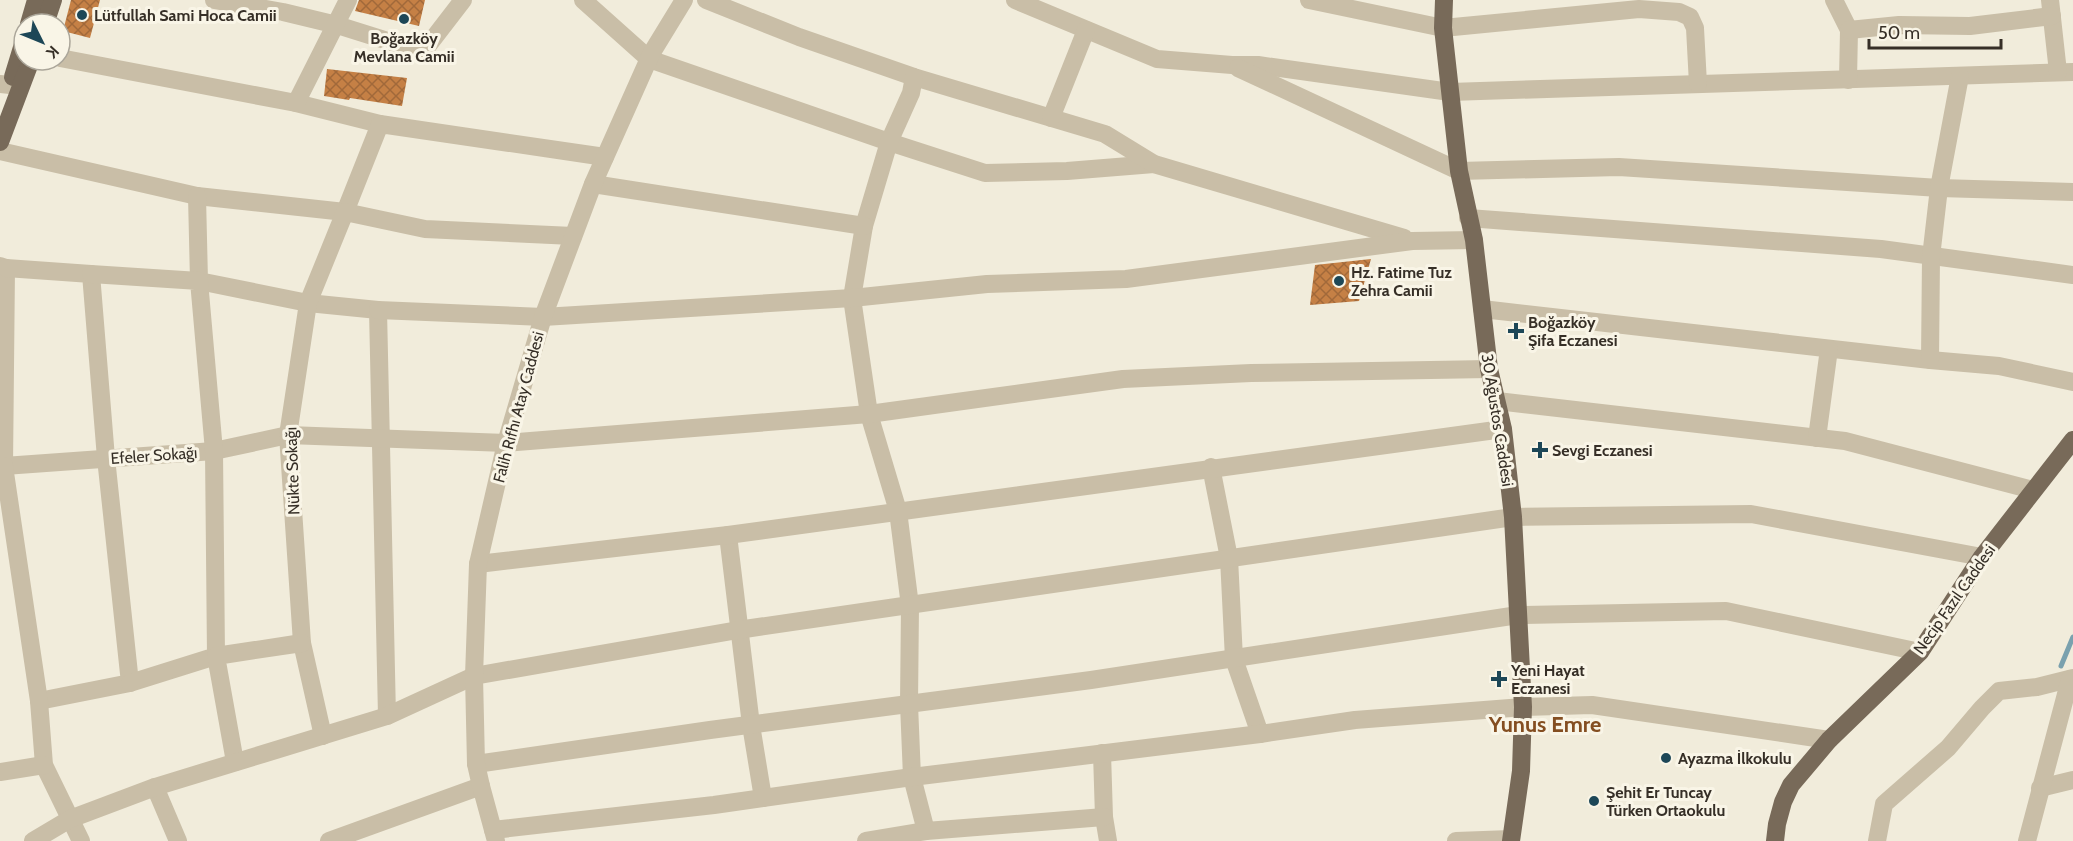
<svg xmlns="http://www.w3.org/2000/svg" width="2073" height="841" font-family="Cabin,sans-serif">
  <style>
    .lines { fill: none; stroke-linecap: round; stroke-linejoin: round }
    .stream { stroke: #7aa1ae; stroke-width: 5 }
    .building { fill: url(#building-cross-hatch) }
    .minor { stroke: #c9bea7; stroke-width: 18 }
    .major { stroke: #786a59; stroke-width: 18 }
    .poi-dot { fill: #1d4757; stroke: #f9f5e7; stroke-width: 2 }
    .labels { text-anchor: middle; stroke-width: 6; stroke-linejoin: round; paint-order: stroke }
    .poi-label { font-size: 16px; font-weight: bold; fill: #362f27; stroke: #f9f5e7; text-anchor: start }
    .street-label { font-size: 16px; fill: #362f27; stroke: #f9f5e7 }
    .district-label { font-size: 22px; font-weight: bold; fill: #844e21; stroke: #f9f5e7 }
  </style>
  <defs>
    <pattern id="building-cross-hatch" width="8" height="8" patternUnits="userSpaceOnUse" patternTransform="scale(1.5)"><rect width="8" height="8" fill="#c58045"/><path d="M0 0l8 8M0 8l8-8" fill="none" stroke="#a1693a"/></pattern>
  </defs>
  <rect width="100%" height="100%" fill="#f1ecdb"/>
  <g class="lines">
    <polyline class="stream" points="2061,666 2073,637"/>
  </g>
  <g class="building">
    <polygon points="71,0 100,0 90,38 63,31"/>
    <polygon points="359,0 425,0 419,26 355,11"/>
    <polygon points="327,69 407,78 402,106 350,98 349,100 324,96"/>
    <polygon points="1371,259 1359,301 1310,305 1315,265"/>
  </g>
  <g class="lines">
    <g class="minor">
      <polyline points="214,0 283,12 337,25 423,52 463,0"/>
      <polyline points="583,0 649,59 889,142 985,173 1067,171 1154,164"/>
      <polyline points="706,0 799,37 914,77 1105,134 1154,164 1404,238"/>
      <polyline points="1015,0 1157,59 1232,65 1258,65 1450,92 2073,72"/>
      <polyline points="1309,0 1443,28 1639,9 1679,12 1690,17 1695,28 1698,84"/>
      <polyline points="1834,0 1849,30 1848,80"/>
      <polyline points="2050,0 2058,72"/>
      <polyline points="1849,30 1899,25 1970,26 2052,16"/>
      <polyline points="60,58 296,103 380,124"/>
      <polyline points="1238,68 1459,171 1619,167 1939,188 2073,192"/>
      <polyline points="914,77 911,93 889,142 864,226 852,298 869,414 898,511 910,606 909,704 912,777 926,831"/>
      <polyline points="0,84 10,85"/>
      <polyline points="296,103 348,0"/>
      <polyline points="1051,118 1086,30"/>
      <polyline points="0,151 197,196 345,212 380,124 605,157"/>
      <polyline points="593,184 864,226"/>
      <polyline points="197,196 199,281 308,303 378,310 387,716"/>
      <polyline points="1468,218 1881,249 2073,275"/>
      <polyline points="0,266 6,268 4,466 214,451 288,435 506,443 869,414 1123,379 1251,373 1489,369"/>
      <polyline points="6,268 91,274 106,458 130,683 39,701"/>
      <polyline points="91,274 199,281 214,451 216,656 130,683"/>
      <polyline points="1482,309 1930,360 1999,366 2073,382"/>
      <polyline points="378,310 543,317 852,298 987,284 1126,279 1412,241 1474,240"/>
      <polyline points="1930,360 1931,257 1939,188 1960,76"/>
      <polyline points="1497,401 1845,441 2033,490"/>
      <polyline points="1817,438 1829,349"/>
      <polyline points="0,466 4,466 39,701 44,765 81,841"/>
      <polyline points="1211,467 1229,558 1234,659 1260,734"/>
      <polyline points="728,535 751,725 763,798"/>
      <polyline points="478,564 728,535 1503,429"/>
      <polyline points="323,736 302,643 288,435 308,303 345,212 425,229 573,236"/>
      <polyline points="1102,753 1104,817 1108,841"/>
      <polyline points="235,762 216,656 302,643"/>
      <polyline points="476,764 710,730 1091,680 1518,615 1726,611 1920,652"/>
      <polyline points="0,772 44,765"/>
      <polyline points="155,787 178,841"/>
      <polyline points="2040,788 2073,780"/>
      <polyline points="493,830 714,805 912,777 1260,734 1355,720 1523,707 1592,705 1829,740"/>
      <polyline points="33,841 70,819 155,787 387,716 474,676 738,630 1513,517 1751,514 1982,557"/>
      <polyline points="329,841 481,786"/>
      <polyline points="496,841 481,786 476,764 474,676 478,564 506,443 543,317 593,184 651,54 684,0"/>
      <polyline points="866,841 926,831 1104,817"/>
      <polyline points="1456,841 1511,839"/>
      <polyline points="1877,841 1884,804 1948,748 1982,708 1999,691 2037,687 2073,678"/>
      <polyline points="2027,841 2070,679"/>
    </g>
    <g class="major">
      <polyline points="1444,0 1443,28 1459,171 1474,240 1489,369 1503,429 1513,517 1523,707 1521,771 1511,841"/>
      <polyline points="29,24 36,0"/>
      <polyline points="45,24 53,0"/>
      <polyline points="13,77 24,41"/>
      <polyline points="0,142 31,60"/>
      <polyline points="1775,841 1777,824 1783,802 1791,785 1829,740 1920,652 1982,557 2073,440"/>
    </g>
  </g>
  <g class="poi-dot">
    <circle cx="82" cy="15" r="6"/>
    <circle cx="404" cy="19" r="6"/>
    <circle cx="1339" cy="281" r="6"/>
    <path d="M1513 322h6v6h6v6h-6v6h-6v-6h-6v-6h6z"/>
    <path d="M1537 441h6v6h6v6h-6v6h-6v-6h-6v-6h6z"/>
    <path d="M1496 670h6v6h6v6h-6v6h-6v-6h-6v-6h6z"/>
    <circle cx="1666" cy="758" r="6"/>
    <circle cx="1594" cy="801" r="6"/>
  </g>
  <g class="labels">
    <g class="poi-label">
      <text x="94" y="21">Lütfullah Sami Hoca Camii</text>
      <text x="404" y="44" text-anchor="middle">Boğazköy<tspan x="404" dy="18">Mevlana Camii</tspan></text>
      <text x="1351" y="278">Hz. Fatime Tuz<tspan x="1351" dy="18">Zehra Camii</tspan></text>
      <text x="1528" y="328">Boğazköy<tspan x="1528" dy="18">Şifa Eczanesi</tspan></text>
      <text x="1552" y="456">Sevgi Eczanesi</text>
      <text x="1511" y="676">Yeni Hayat<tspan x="1511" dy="18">Eczanesi</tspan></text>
      <text x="1678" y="764">Ayazma İlkokulu</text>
      <text x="1606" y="798">Şehit Er Tuncay<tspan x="1606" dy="18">Türken Ortaokulu</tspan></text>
    </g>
    <g class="street-label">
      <text transform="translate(518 407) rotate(-75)" y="6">Falih Rıfhı Atay Caddesi</text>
      <text transform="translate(1498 420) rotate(81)" y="6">30 Ağustos Caddesi</text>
      <text transform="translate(154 455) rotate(-4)" y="6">Efeler Sokağı</text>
      <text transform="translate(292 471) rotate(-92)" y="6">Nükte Sokağı</text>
      <text transform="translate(1954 599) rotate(-55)" y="6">Necip Fazıl Caddesi</text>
    </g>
    <g class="district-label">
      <text x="1545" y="732">Yunus Emre</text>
    </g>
  </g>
  <g transform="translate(42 42) rotate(133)"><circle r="28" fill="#f9f5e7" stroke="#aba69a" stroke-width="1.5"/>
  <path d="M0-4.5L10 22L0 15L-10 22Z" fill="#1d4757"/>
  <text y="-9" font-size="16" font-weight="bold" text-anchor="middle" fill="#362f27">K</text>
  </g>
  <path d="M1869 39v9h132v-9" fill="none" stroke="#362f27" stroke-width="3"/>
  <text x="1878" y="39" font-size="18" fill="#362f27" stroke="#f9f5e7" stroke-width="4.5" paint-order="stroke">50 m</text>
</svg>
